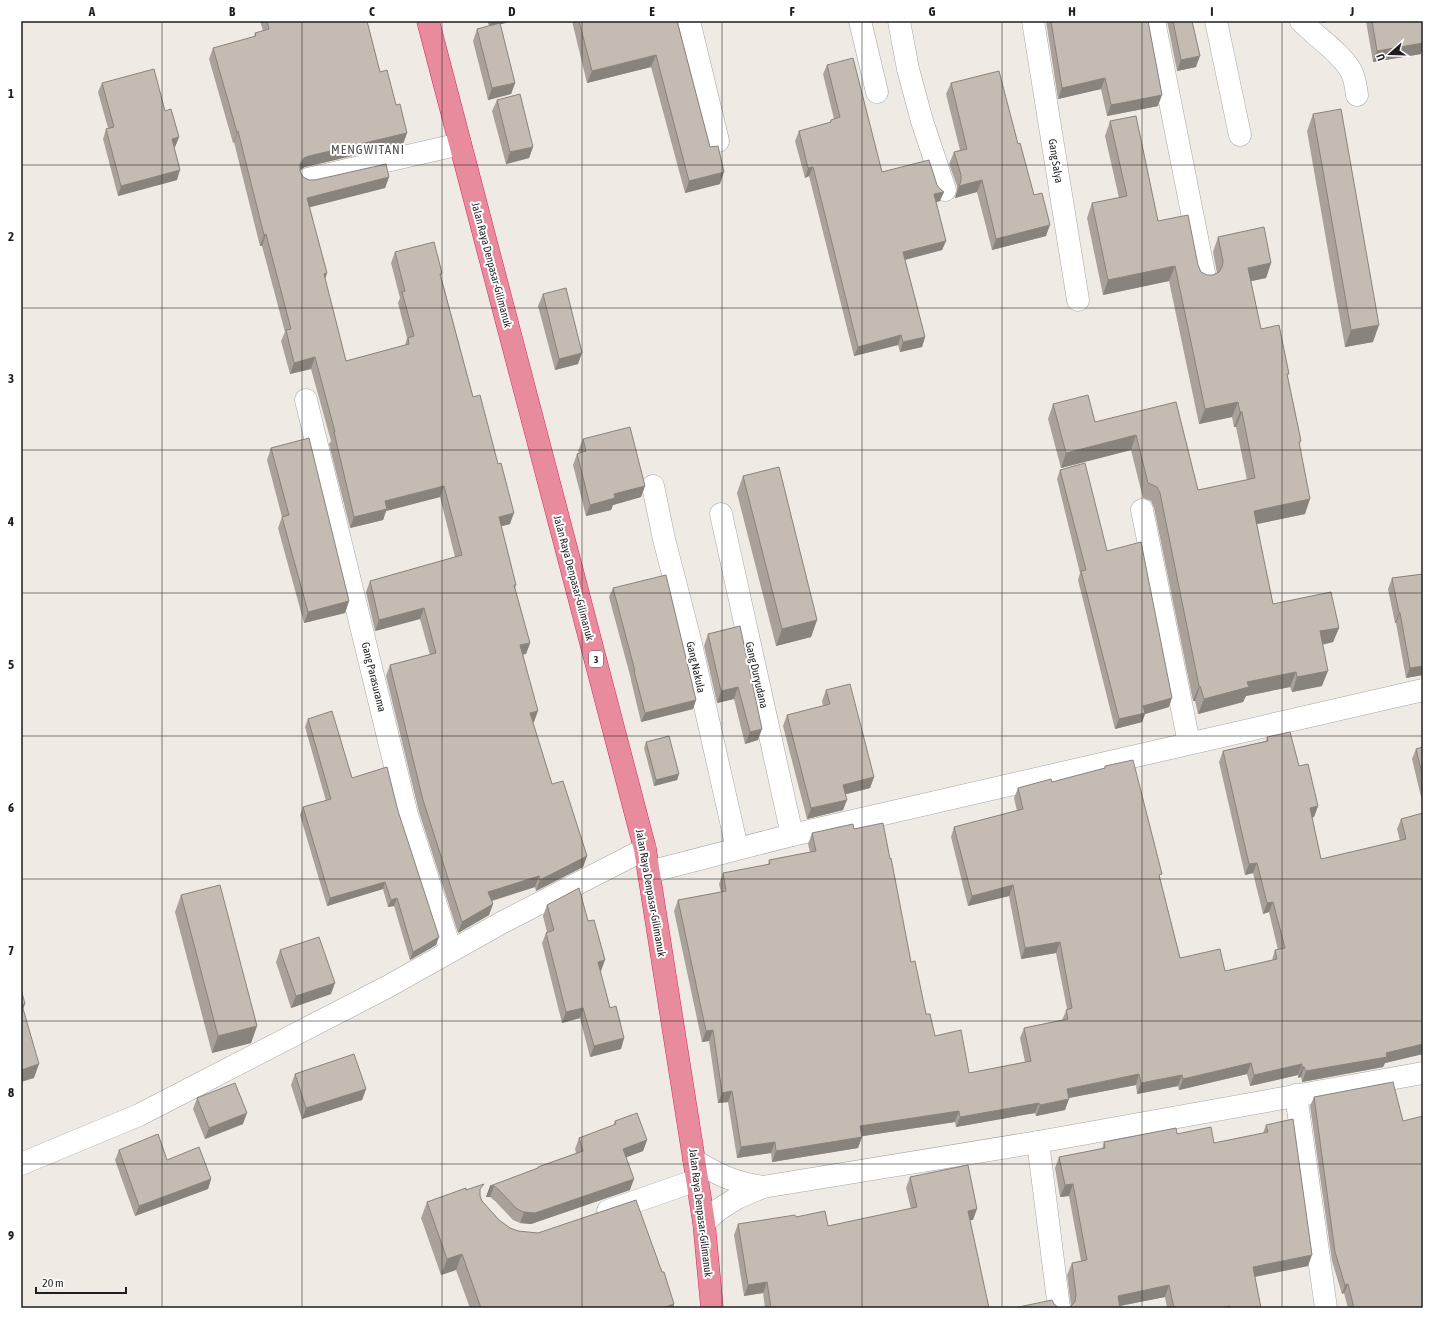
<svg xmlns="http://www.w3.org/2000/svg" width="1444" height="1329" font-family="'Asap Condensed',sans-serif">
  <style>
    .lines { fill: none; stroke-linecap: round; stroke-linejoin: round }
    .minor-casing { stroke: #a5a5a5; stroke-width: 23 }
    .highway-casing { stroke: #db2364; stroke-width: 23 }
    .minor { stroke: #fff; stroke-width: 22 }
    .highway { stroke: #e78b9d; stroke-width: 22 }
    .wall { fill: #a9a19a }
    .shaded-wall { fill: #89837d }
    .building { fill: #c4bbb3; stroke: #89837d }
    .grid { fill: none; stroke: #1e1e1e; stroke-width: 1; stroke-opacity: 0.55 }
    .labels { text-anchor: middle; stroke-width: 4; stroke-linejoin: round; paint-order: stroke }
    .shield { fill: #fff; stroke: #626262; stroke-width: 1 }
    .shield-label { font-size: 10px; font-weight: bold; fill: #1e1e1e }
    .street-label { font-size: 11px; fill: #1e1e1e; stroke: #fff }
    .quarter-label { font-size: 13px; letter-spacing: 1px; fill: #515151; stroke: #fff }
    .neatline { fill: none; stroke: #1e1e1e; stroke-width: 1.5 }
    .grid-label { font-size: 13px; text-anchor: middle; font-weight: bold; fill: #1e1e1e }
  </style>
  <rect width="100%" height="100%" fill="#efebe4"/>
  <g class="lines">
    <g class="minor-casing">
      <g id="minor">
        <polyline points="689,21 718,141"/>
        <polyline points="860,21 877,92"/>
        <polyline points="899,21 908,69 922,121 945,190"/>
        <polyline points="1033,21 1078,300"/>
        <polyline points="1154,21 1205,278"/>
        <polyline points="1216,21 1240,135"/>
        <path d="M1301,21C1316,37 1343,54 1352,73C1355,79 1356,88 1357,95"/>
        <polyline points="308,179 460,144"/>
        <polyline points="306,400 407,815 451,951"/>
        <polyline points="653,486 664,539 690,640 737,848"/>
        <polyline points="1142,510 1189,743"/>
        <polyline points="721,514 792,835"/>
        <polyline points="649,872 792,835 1423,690"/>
        <polyline points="1296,1095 1326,1308"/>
        <polyline points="1038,1142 1059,1308"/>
        <path d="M694,1160C720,1176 733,1182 763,1187"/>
        <polyline points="21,1164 139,1115 387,987 503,922 645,849"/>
        <polyline points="608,1211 697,1180"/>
        <polyline points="704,1223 718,1210 737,1198 763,1187 1038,1142 1423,1073"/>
      </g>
    </g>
    <g class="highway-casing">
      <polyline id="highway" points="428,21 645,849 704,1223 712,1308"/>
    </g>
    <use href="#minor" class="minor"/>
    <use href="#highway" class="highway"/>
  </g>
  <g class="wall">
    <polygon points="260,21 367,21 380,72 396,105 407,133 403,144 305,167 300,169 300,171 303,177 309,180 389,177 385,188 309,207 327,273 325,279 346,361 405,345 407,338 398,303 400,298 391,263 395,252 442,273 441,276 473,397 510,524 501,526 516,585 515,589 530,643 526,654 523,654 534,722 533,723 552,784 587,856 583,867 536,891 535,887 492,901 493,904 489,915 458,933 419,812 386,676 390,665 430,655 420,619 375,631 366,592 370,581 455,557 440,497 386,511 383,520 350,528 329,444 331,441 311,369 290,374 281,341 285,332 262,246 260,246 234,142 233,143 209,59 213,48 254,37 255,33 263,31"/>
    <polygon points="487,21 514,21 500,24 515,83 511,94 488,100 473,41 477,29 489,26"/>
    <polygon points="572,21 677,21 710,147 720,184 685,193 651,67 587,83"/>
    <polygon points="1046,21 1148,21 1158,106 1107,116 1101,89 1058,99"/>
    <polygon points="1167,21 1192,21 1196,67 1177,71"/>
    <polygon points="1366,21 1422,21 1421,54 1373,62"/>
    <polygon points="827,65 882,172 940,201 936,202 946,241 942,250 905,260 925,337 922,347 900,352 898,345 854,356 809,176 805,178 795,141 799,131 829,123 831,120 834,119 823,74"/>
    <polygon points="102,83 179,137 175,147 174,147 177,180 118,196 103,139 106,129 108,128 98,92"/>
    <polygon points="951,83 1018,144 1046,236 992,250 977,192 955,198 957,191 957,186 949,164 954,152 960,150 946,94"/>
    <polygon points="497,100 533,147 529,158 506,164 492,111"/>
    <polygon points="1313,114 1373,342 1345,347 1307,131"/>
    <polygon points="1110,121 1158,221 1198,265 1201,272 1207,275 1213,275 1217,273 1213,252 1218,237 1271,263 1266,278 1251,281 1261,329 1288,378 1301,441 1299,445 1305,514 1256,524 1273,604 1339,628 1333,642 1322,645 1322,686 1292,692 1290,687 1246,696 1243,702 1198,714 1195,701 1193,701 1154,508 1151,501 1143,498 1131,450 1061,468 1048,419 1053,404 1095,422 1176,402 1198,490 1247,480 1236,427 1234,427 1232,417 1199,424 1169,281 1103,295 1087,218 1092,203 1119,198 1105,136"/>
    <polygon points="543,294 578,364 555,370 538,306"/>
    <polygon points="583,439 645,486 641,497 613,505 611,510 586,516 573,465 577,454 579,453 578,451"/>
    <polygon points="271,448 349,601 345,613 304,623 278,528 282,517 267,460"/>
    <polygon points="1060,470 1107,551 1169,707 1145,714 1142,722 1115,729 1078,580 1080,573 1057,479"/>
    <polygon points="743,476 817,620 811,637 776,646 737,493"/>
    <polygon points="1423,574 1423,675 1406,678 1396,623 1395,623 1388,589 1392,578"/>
    <polygon points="613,588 696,700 693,709 641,722 631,680 631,679 609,597"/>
    <polygon points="740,626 758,740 745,744 734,699 717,703 704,646 708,634"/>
    <polygon points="826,690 874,777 870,788 846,794 843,810 807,819 783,726 787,715 823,706 822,701"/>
    <polygon points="308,719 352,778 398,811 436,945 410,960 394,906 388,907 383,889 327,906 300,815 303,807 326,801 305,727"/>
    <polygon points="1267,737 1299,766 1318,806 1314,817 1312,817 1321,859 1400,841 1397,829 1401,819 1423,813 1423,1054 1385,1063 1383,1067 1302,1082 1301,1077 1298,1078 1298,1075 1250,1086 1247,1074 1179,1090 1178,1086 1137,1094 1136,1085 1069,1098 1065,1110 1036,1116 1035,1113 956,1127 955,1122 862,1136 858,1148 772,1162 771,1153 737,1158 728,1102 718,1103 709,1041 702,1042 674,911 678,900 721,892 719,884 723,873 768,865 769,860 810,852 808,844 812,833 854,829 911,962 926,1014 935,1036 969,1073 1025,1062 1020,1038 1024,1028 1062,1020 1067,1009 1056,953 1021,959 1009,896 968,906 951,837 954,827 1017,811 1014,798 1018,788 1052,782 1104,769 1105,766 1160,879 1180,958 1225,971 1272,960 1275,950 1278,950 1269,912 1263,914 1253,873 1245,875 1219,762 1223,751 1266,741"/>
    <polygon points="646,742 679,774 677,780 654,786 644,748"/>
    <polygon points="1423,747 1423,805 1412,759 1416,749"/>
    <polygon points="181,895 257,1026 251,1043 212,1053 175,912"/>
    <polygon points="547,905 601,971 600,971 610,1008 624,1038 621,1049 590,1057 580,1018 562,1023 542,943 546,933 547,932 543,916"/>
    <polygon points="280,950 331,994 291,1008 276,962"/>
    <polygon points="295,1074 366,1089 362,1100 302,1119 291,1085"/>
    <polygon points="1314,1097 1423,1308 1348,1308 1344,1293 1342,1294 1332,1261 1310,1106"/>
    <polygon points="197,1098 243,1124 205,1139 193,1109"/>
    <polygon points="615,1121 647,1140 643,1151 626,1157 630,1190 531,1224 520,1223 513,1220 495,1201 490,1197 486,1197 490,1186 537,1169 538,1167 576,1153 575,1149 579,1138 613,1126"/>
    <polygon points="1266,1125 1308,1266 1255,1277 1261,1308 1167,1308 1165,1297 1120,1306 1070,1307 1071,1306 1067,1275 1072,1263 1081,1261 1069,1196 1060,1197 1055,1168 1059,1157 1102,1149 1104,1142 1177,1134 1214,1143 1263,1133"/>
    <polygon points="119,1150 167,1160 211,1179 208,1189 135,1216 115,1160"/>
    <polygon points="910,1177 973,1220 970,1220 989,1308 765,1308 763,1293 744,1296 734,1235 738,1224 796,1217 828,1226 911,1209 906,1188"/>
    <polygon points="466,1190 480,1194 480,1196 482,1201 499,1220 510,1228 518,1231 662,1272 674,1304 673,1308 470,1308 456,1270 441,1275 421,1218 427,1202"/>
  </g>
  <g class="shaded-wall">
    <polygon points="491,21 514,21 489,27"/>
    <polygon points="1322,21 1334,21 1322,23"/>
    <polygon points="1423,43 1423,48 1421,54 1373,62 1377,51"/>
    <polygon points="656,55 651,67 587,83 592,71"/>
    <polygon points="1200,56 1196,67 1177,71 1181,60"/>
    <polygon points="1105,78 1101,89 1058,99 1062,88"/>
    <polygon points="515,83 511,94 488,100 492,88"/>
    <polygon points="1162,95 1158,106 1107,116 1111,105"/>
    <polygon points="238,131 234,142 233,143 237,132"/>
    <polygon points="407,133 403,144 305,167 300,170 300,164 304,158 309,156"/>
    <polygon points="179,137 175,147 168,149 172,139"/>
    <polygon points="533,147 529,158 506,164 510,152"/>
    <polygon points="813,167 809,176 805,178 808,168"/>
    <polygon points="180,170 177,180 118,196 121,186"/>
    <polygon points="724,172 720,184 685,193 689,181"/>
    <polygon points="389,177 385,188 303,209 307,198"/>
    <polygon points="982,180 977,192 955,198 959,186"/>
    <polygon points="944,192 940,201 930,204 934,194"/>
    <polygon points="1050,225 1046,236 992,250 996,239"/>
    <polygon points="266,234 262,246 260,246 264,235"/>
    <polygon points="946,241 942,250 900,261 903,252"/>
    <polygon points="1271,263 1266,278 1243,283 1248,268"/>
    <polygon points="1175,266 1169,281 1103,295 1108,280"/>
    <polygon points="327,273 323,284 324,274"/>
    <polygon points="1379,325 1373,342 1345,347 1351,330"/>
    <polygon points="901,335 898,345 854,356 858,347"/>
    <polygon points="925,337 922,347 900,352 903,342"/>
    <polygon points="582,353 578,364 555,370 559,359"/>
    <polygon points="315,357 311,369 290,374 294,363"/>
    <polygon points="1238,402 1232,417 1199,424 1205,409"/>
    <polygon points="1240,412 1242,412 1236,427 1234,427"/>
    <polygon points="1136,435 1131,450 1061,468 1066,453"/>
    <polygon points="444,486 440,497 386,511 383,520 350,528 354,517 385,501"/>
    <polygon points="645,486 641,497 613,505 611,510 586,516 590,505 614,494"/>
    <polygon points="1310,499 1305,514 1248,526 1254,511"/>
    <polygon points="514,513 510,524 495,528 499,517"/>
    <polygon points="349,601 345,613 304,623 308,612"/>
    <polygon points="424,608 420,619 375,631 379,620"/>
    <polygon points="1399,613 1400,613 1396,623 1395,623"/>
    <polygon points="817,620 811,637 776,646 782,629"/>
    <polygon points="1339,628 1333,642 1314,646 1320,631"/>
    <polygon points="530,643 526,654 516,656 520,645"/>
    <polygon points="1423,666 1423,675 1406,678 1410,668"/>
    <polygon points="1328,671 1322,686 1292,692 1297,677"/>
    <polygon points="1296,672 1290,687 1246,696 1243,702 1198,714 1204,699 1247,682"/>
    <polygon points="1199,686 1200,686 1195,701 1193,701"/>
    <polygon points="738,687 734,699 717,703 721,691"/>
    <polygon points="1172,698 1169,707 1145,714 1142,722 1115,729 1119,719 1143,706"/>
    <polygon points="696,700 693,709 641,722 645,713"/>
    <polygon points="538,711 534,722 526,724 530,713"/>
    <polygon points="762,729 758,740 745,744 750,732"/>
    <polygon points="679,774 677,780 654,786 656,780"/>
    <polygon points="874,777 870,788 839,796 843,785"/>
    <polygon points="847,800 843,810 807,819 811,808"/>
    <polygon points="1318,806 1314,817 1306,819 1310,808"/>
    <polygon points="587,856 583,867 536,891 540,880"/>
    <polygon points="1257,863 1253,873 1245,875 1249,864"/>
    <polygon points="539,876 535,887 484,903 488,892"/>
    <polygon points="385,882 383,889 327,906 330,898"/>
    <polygon points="1013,885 1009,896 968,906 972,896"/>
    <polygon points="397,898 394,906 388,907 391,900"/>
    <polygon points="1273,902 1269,912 1263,914 1267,903"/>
    <polygon points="493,904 489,915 458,933 462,922"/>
    <polygon points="439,937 436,945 410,960 413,952"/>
    <polygon points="1060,942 1056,953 1021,959 1025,948"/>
    <polygon points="605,960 601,971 594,973 598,962"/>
    <polygon points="335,983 331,994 291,1008 296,996"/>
    <polygon points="25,1004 21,1015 22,1005"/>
    <polygon points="583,1008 580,1018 562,1023 566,1012"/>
    <polygon points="257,1026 251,1043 212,1053 218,1036"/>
    <polygon points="713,1030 709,1041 702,1042 706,1031"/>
    <polygon points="624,1038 621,1049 590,1057 594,1046"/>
    <polygon points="1423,1044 1423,1054 1385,1063 1383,1067 1302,1082 1306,1071"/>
    <polygon points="1251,1063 1247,1074 1179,1090 1183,1079"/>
    <polygon points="39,1064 34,1078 21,1082 21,1070"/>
    <polygon points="1302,1064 1298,1075 1250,1086 1254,1075"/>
    <polygon points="1302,1067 1304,1067 1301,1077 1298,1078"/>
    <polygon points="1139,1074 1136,1085 1063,1099 1067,1089"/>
    <polygon points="1182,1075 1178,1086 1137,1094 1141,1083"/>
    <polygon points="366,1089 362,1100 302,1119 306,1108"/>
    <polygon points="732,1091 728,1102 718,1103 722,1093"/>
    <polygon points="1069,1099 1065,1110 1036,1116 1040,1105"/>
    <polygon points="1039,1103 1035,1113 956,1127 960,1117"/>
    <polygon points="959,1111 955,1122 857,1137 860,1126"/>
    <polygon points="247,1113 243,1124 205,1139 209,1128"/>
    <polygon points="862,1137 858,1148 772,1162 776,1151"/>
    <polygon points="647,1140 643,1151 619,1160 623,1149"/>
    <polygon points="775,1142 771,1153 737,1158 741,1147"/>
    <polygon points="211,1179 208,1189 135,1216 139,1206"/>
    <polygon points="634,1179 630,1190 531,1224 520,1223 524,1212"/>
    <polygon points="1073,1184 1069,1196 1060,1197 1065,1185"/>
    <polygon points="490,1186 494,1186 490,1197 486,1197"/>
    <polygon points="977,1209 973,1220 964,1221 968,1211"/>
    <polygon points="462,1254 456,1270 441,1275 447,1259"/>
    <polygon points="1312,1255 1308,1266 1248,1278 1253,1267"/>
    <polygon points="767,1282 763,1293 744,1296 748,1285"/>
    <polygon points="1348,1284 1344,1293 1342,1294 1345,1285"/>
    <polygon points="1169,1285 1165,1297 1114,1307 1118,1296"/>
    <polygon points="674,1304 673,1308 663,1308"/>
  </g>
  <g class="building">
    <polygon points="267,21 367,21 380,72 387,70 396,105 400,104 407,133 309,156 304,158 300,164 300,171 303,177 309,180 315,180 386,164 389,177 307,198 327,273 324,274 346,361 409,344 408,338 414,336 402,292 405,291 395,252 434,242 442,273 440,274 473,397 480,395 498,464 501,463 514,513 499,517 516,585 514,585 530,643 520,645 538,711 530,713 552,784 563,781 587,856 540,880 539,876 488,892 493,904 462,922 423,800 390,665 436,653 424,608 379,620 370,581 462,555 444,486 385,501 387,509 354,517 334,432 335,432 315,357 294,363 286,330 291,329 266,234 264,235 238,131 237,132 213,48 256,36 255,33 269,29"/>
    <polygon points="579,21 677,21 710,147 718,146 724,172 689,181 656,55 592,71"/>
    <polygon points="1051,21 1148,21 1162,95 1111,105 1105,78 1062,88"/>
    <polygon points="1173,21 1192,21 1200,56 1181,60"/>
    <polygon points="1372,21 1422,21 1423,30 1423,43 1377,51"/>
    <polygon points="500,23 515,83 492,88 477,29"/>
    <polygon points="853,58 882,172 929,160 937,185 940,189 944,192 934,194 946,241 903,252 925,337 903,342 901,335 858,347 813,167 808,168 799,131 831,122 831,120 840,117 827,65"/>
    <polygon points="154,69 165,111 171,109 179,137 172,139 180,170 121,186 106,129 114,127 102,83"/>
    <polygon points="999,71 1018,144 1020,143 1034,195 1042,193 1050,225 996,239 982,180 959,186 961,181 961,175 954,152 967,149 951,83"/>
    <polygon points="520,94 533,147 510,152 497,100"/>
    <polygon points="1341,109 1379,325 1351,330 1313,114"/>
    <polygon points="1136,116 1158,221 1188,215 1198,265 1201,272 1207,275 1213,275 1219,272 1222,267 1223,261 1218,237 1264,227 1271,263 1248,268 1261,329 1279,325 1289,374 1287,374 1301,441 1299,442 1310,499 1254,511 1273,604 1331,592 1339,628 1320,631 1328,671 1297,677 1296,672 1247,682 1249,687 1204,699 1200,686 1199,686 1160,493 1157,487 1148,483 1136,435 1066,453 1053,404 1088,395 1095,422 1176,402 1198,490 1255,478 1242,412 1240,412 1238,402 1205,409 1175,266 1108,280 1092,203 1127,196 1110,121"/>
    <polygon points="566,288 582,353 559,359 543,294"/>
    <polygon points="630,427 645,486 614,494 615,498 590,505 577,454 586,451 583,439"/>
    <polygon points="309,438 349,601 308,612 282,517 289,515 271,448"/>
    <polygon points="1085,463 1107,551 1141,542 1172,698 1143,706 1145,713 1119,719 1081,571 1086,570 1060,470"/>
    <polygon points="779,467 817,620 782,629 743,476"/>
    <polygon points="1423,574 1423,666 1410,668 1400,613 1399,613 1392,578"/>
    <polygon points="666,575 696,700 645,713 634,671 635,671 613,588"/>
    <polygon points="740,626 762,729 750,732 738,687 721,691 708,634"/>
    <polygon points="850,684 874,777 843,785 847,800 811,808 787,715 830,704 826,690"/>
    <polygon points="332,711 352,778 387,767 398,811 439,937 413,952 397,898 391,900 385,882 330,898 303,807 331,799 308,719"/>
    <polygon points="1290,732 1299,766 1308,764 1318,806 1310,808 1321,859 1406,839 1401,819 1423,813 1423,1044 1386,1053 1387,1057 1306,1071 1304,1067 1302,1067 1302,1064 1254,1075 1251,1063 1183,1079 1182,1075 1141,1083 1139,1074 1067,1089 1069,1099 1040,1105 1039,1103 960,1117 959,1111 860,1126 862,1137 776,1151 775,1142 741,1147 732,1091 722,1093 713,1030 706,1031 678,900 726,891 723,873 770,864 769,860 816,851 812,833 853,824 854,829 883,823 890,859 891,858 911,962 915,961 926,1014 930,1014 935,1036 961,1030 969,1073 1031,1061 1024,1028 1068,1019 1066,1010 1072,1008 1060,942 1025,948 1013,885 972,896 954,827 1023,809 1018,788 1051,779 1052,782 1105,768 1105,766 1133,760 1162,874 1159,875 1180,958 1220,949 1225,971 1277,959 1275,950 1285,948 1273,902 1267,903 1257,863 1249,864 1223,751 1268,741 1267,737"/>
    <polygon points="669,736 679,774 656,780 646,742"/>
    <polygon points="1423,747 1423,778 1416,749"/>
    <polygon points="220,885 257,1026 218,1036 181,895"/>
    <polygon points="579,888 588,921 594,920 605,960 598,962 610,1008 616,1006 624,1038 594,1046 583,1008 566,1012 546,933 554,930 547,905"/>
    <polygon points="319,937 335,983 296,996 280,950"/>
    <polygon points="21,989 25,1004 22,1005 39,1064 21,1070"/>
    <polygon points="354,1054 366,1089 306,1108 295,1074"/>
    <polygon points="1393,1082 1403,1121 1423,1116 1423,1308 1354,1308 1348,1284 1345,1285 1335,1252 1314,1097"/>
    <polygon points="235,1083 247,1113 209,1128 197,1098"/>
    <polygon points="637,1113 647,1140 623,1149 634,1179 535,1213 524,1212 517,1209 499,1190 494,1186 490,1186 538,1168 538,1167 583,1151 579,1138 616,1124 615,1121"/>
    <polygon points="1293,1119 1312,1255 1253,1267 1261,1308 1230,1308 1230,1306 1221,1308 1174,1308 1169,1285 1118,1296 1120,1308 1066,1308 1070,1307 1075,1302 1076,1295 1072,1263 1087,1260 1073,1184 1065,1185 1059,1157 1105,1148 1104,1142 1176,1128 1177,1134 1211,1127 1214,1143 1268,1132 1266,1125"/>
    <polygon points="158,1134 167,1160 199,1147 211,1179 139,1206 119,1150"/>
    <polygon points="968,1165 977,1209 968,1211 989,1308 771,1308 767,1282 748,1285 738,1224 795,1215 796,1217 825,1211 828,1226 917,1207 910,1177"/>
    <polygon points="484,1184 480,1189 480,1196 482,1201 499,1220 510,1228 518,1231 538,1233 636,1200 662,1272 664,1272 674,1304 663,1308 481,1308 462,1254 447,1259 427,1202 466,1188 466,1190"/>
    <polygon points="1052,1300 1054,1304 1059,1308 1014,1308"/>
  </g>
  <path class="grid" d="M162,21V1308M302,21V1308M442,21V1308M582,21V1308M722,21V1308M862,21V1308M1002,21V1308M1142,21V1308M1282,21V1308M21,165H1423M21,308H1423M21,450H1423M21,593H1423M21,736H1423M21,879H1423M21,1021H1423M21,1164H1423"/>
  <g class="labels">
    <rect class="shield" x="589" y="651" width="14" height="16" rx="3"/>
    <g class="shield-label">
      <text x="596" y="663">3</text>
    </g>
    <g class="street-label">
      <text transform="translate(1056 161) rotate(81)" y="4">Gang Salya</text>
      <text transform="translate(492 265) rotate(75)" y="4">Jalan Raya Denpasar-Gilimanuk</text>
      <text transform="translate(574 578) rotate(75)" y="4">Jalan Raya Denpasar-Gilimanuk</text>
      <text transform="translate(696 667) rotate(77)" y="4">Gang Nakula</text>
      <text transform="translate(757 675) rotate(77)" y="4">Gang Duryudana</text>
      <text transform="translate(374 677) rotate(76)" y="4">Gang Parasurama</text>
      <text transform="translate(651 893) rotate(80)" y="4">Jalan Raya Denpasar-Gilimanuk</text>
      <text transform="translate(701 1213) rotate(83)" y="4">Jalan Raya Denpasar-Gilimanuk</text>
    </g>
    <g class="quarter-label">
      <text x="368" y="154">MENGWITANI</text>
    </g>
  </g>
  <rect width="1444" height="1329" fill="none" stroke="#ffffff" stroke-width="44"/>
  <g transform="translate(1390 54) rotate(250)" stroke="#ffffff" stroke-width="3" paint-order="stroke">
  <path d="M0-3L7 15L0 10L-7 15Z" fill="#1e1e1e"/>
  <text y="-6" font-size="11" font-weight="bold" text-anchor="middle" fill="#1e1e1e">U</text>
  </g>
  <path d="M36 1287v6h90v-6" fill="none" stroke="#1e1e1e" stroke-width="2"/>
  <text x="42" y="1287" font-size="12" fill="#1e1e1e" stroke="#ffffff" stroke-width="3" paint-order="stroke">20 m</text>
  <rect x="22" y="22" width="1400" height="1285" class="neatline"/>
  <g class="grid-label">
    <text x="92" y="16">A</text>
    <text x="232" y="16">B</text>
    <text x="372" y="16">C</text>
    <text x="512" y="16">D</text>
    <text x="652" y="16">E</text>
    <text x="792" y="16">F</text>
    <text x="932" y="16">G</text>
    <text x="1072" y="16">H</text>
    <text x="1212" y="16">I</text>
    <text x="1352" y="16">J</text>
    <text x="11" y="98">1</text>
    <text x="11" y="241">2</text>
    <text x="11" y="383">3</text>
    <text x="11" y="526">4</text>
    <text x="11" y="669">5</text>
    <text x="11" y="812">6</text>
    <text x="11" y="955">7</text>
    <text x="11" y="1097">8</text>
    <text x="11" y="1240">9</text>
  </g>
</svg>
